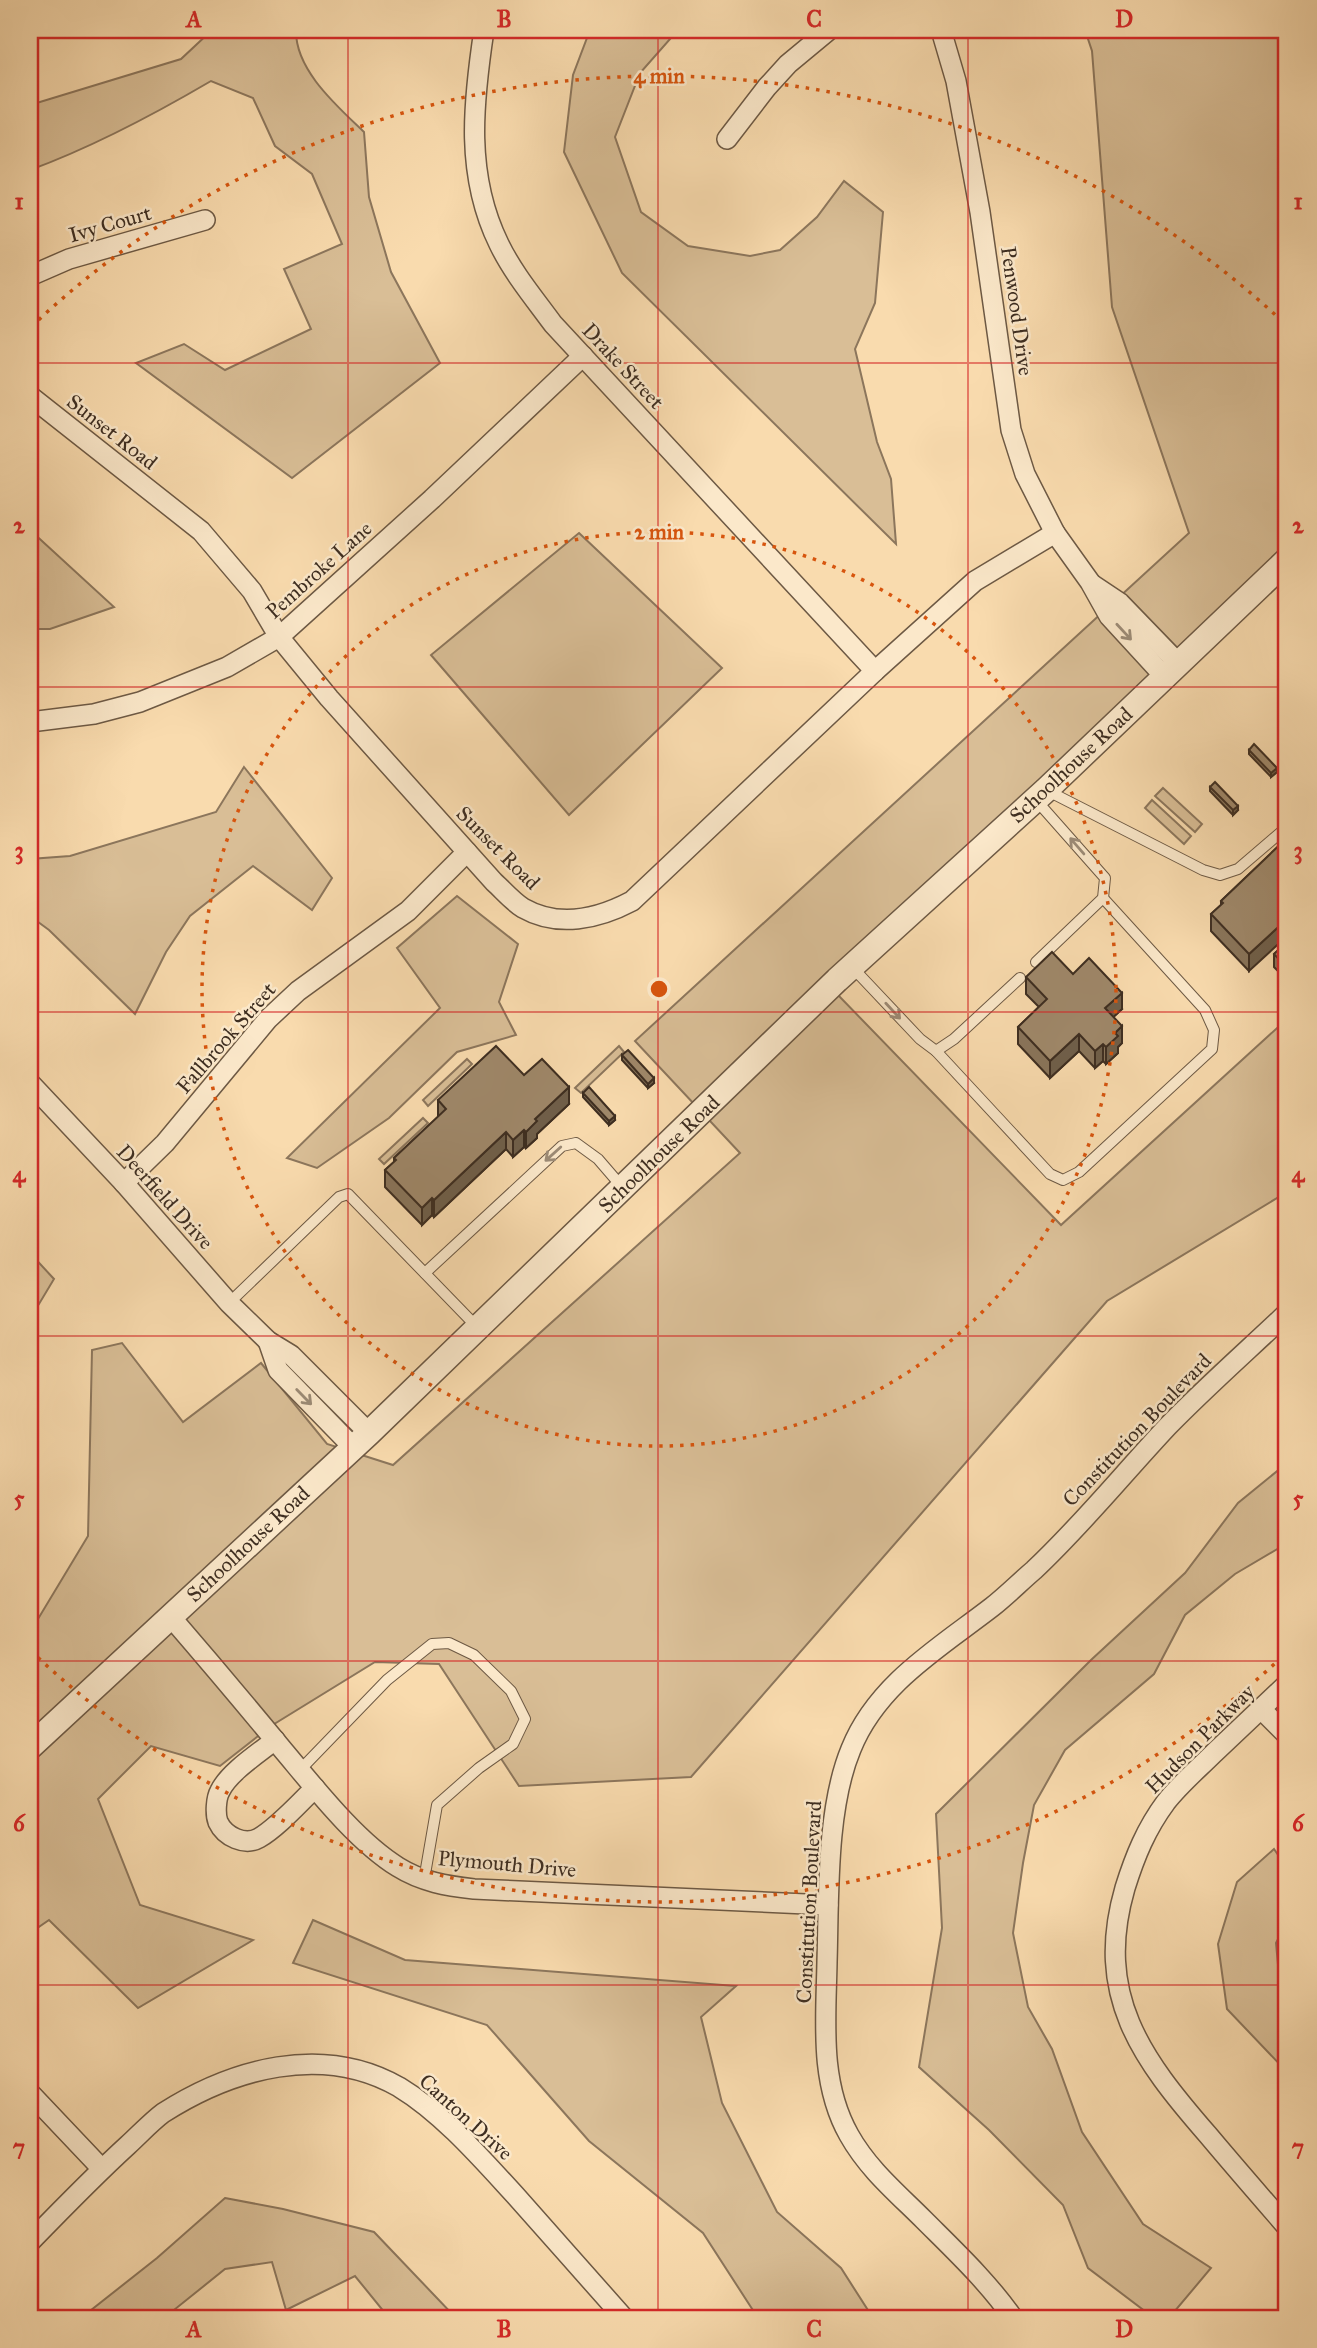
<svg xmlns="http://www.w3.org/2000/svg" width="1317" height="2348" font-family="'IM FELL Great Primer',serif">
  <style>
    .green { fill: #d9be96; stroke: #8c765c; stroke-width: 2 }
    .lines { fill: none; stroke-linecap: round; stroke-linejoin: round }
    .service-casing { stroke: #6d5944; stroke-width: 12 }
    .minor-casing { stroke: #6d5944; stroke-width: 22 }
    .tertiary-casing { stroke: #6d5944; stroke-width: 27 }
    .service { stroke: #fbe8ca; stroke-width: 10 }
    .minor { stroke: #fbe8ca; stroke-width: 19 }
    .tertiary { stroke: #fbe8ca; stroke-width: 24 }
    .wall { fill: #89755b; stroke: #3e2e21; stroke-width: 2 }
    .shaded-wall { fill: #6f5f4a; stroke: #3e2e21; stroke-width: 2 }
    .building { fill: #9f886a; stroke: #3e2e21; stroke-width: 2 }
    .oneway { stroke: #9c8b76 }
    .grid { fill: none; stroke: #d62828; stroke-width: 2; stroke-opacity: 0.55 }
    .ring { fill: none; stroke: #d7550e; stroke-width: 3.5; stroke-dasharray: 3.5 7 }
    .labels { text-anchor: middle; stroke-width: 5; stroke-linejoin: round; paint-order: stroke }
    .street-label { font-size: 21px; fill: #3e2e21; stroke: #fbe8ca }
    .centre { fill: #d7550e; stroke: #fbe8ca; stroke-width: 3.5 }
    .ring-label { font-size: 21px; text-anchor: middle; font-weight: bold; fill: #d7550e; stroke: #fbe8ca; stroke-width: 5; stroke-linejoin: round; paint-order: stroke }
    .neatline { fill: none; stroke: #d62828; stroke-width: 2.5 }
    .grid-label { font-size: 23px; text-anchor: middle; font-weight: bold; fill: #d62828 }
  </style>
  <rect width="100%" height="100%" fill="#f9dbae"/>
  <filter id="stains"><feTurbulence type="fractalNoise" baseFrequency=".00286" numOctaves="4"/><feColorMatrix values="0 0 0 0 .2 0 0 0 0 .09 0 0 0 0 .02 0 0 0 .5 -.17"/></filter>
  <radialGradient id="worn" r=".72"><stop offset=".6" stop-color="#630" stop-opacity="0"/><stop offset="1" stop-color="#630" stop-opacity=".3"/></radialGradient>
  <g class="green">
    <path d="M212,30H296C295,70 337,106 364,132L369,197L391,272L440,363L292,478L136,363L184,344L225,370L311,329L284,269L342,244L312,174L275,146L253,98L211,81C153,115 93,147 30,170V105L181,59Z"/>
    <polygon points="590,30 678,30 640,73 615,137 641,212 688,246 750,256 780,250 817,217 844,181 883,212 875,303 855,349 877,442 891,479 896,544 622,273 564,152 573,75"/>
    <polygon points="1085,30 1287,30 1287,562 838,995 1061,1225 1287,1019 1287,1187 1282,1195 1107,1301 691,1777 519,1786 439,1664 375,1662 271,1726 220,1766 151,1746 98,1799 140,1905 253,1940 138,2008 49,1920 30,1933 30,1628 38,1619 88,1536 92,1350 122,1343 183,1422 261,1363 327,1444 393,1465 740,1153 635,1041 1189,533 1112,307 1092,51"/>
    <polygon points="30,530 114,607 50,629 30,629"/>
    <polygon points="579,533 722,668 569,815 431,655"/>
    <polygon points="244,767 332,878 312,910 253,866 190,916 166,952 135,1014 49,930 30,916 30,859 70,856 216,812"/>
    <polygon points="1163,788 1202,824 1195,832 1155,796"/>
    <polygon points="1152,800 1191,836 1184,844 1145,808"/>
    <polygon points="457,896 518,944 499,1002 516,1035 457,1052 389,1118 317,1168 287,1158 440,1008 397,948"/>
    <polygon points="619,1046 624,1052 581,1093 575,1088"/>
    <polygon points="467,1059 472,1064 428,1106 423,1100"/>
    <polygon points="423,1118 428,1123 384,1164 379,1159"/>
    <polygon points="30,1253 54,1279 39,1304 30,1295"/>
    <polygon points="1287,1463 1287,1539 1279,1548 1235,1574 1185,1615 1154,1674 1065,1750 1034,1805 1023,1863 1013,1933 1028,2007 1052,2049 1082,2132 1143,2224 1211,2268 1169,2318 1154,2318 1088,2268 1063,2205 989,2130 919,2067 942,1928 936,1814 1091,1660 1185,1573 1238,1503"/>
    <polygon points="1274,1849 1287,1868 1287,1922 1276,1943 1281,1997 1287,2003 1287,2072 1227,2009 1218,1944 1237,1882"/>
    <polygon points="313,1920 405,1960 736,1986 701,2017 722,2103 777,2212 841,2268 873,2318 758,2318 703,2233 589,2141 487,2025 293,1963"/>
    <polygon points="225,2198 283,2209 374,2232 456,2318 389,2318 355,2276 286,2310 272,2262 225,2269 174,2310 157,2318 81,2318 157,2258"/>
  </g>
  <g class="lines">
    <g class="service-casing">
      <g id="service">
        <polyline points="1048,791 1203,870 1220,875 1238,869 1287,827"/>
        <polyline points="1036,962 1103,898 1105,878 1036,800"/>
        <polyline points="852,967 920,1039 936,1051 1050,1174 1063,1180 1079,1172 1212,1049 1214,1030 1205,1010 1103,898"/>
        <polyline points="936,1051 954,1039 1020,978"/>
        <polyline points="425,1273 562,1146 576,1143 598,1159 623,1188"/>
        <polyline points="229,1303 339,1197 348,1194 477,1327"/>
        <polyline points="300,1770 387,1680 432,1644 449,1643 474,1655 511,1691 525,1719 513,1744 479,1768 437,1805 424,1880"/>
      </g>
    </g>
    <g class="minor-casing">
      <g id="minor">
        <path d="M484,30C473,103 465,175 499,244C513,273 534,298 553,324L875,671"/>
        <polyline points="941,30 956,81 980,212 1011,430 1025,474 1055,533 1090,582 1109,616 1165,677"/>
        <polyline points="727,139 767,87 788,64 829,30"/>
        <polyline points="30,276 69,259 205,220"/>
        <path d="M30,396L201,531L252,591L279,637L329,698L494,882C503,890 512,901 523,908C558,928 598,919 632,901L875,671L975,581L1055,533"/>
        <polyline points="1093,585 1120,603 1179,664"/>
        <polyline points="30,722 94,714 140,702 227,667 279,637 432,499 583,356"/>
        <polyline points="30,1083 124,1183 229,1303 268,1341 291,1355 369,1433"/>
        <polyline points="124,1183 165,1143 268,1019 298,991 408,911 467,852"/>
        <polyline points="268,1341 278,1370 353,1447"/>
        <path d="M170,1616C208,1660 246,1705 283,1750C315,1788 356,1841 398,1867C422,1882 447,1886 474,1889L828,1905"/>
        <path d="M1287,1684C1263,1707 1238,1730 1214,1753C1198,1769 1180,1784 1166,1802C1146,1829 1135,1856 1125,1888C1094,1995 1141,2058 1208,2135C1234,2166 1261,2197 1287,2227"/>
        <polyline points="1261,1709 1287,1735"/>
        <path d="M275,1740C259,1753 229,1772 220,1791C216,1798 215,1814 218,1822C225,1837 245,1846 259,1838C278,1827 299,1803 315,1788"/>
        <polyline points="30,2093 102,2169"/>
        <path d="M30,2242C62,2209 94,2176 128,2145C139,2135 151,2122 163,2113C232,2069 322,2043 399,2087C442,2113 481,2158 515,2195C551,2236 588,2277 624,2318"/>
        <path d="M1013,2318C988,2282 955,2251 924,2220C897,2193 868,2169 849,2135C819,2082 826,2020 827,1962C829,1897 826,1809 851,1749C877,1684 939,1648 992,1607C1006,1596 1020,1582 1034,1570C1082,1525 1123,1474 1168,1426C1206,1387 1248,1350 1287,1313"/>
      </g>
    </g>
    <g class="tertiary-casing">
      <polyline id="tertiary" points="30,1747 369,1433 837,980 1046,790 1287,560"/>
    </g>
    <use href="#service" class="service"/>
    <use href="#minor" class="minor"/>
    <use href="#tertiary" class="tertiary"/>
  </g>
  <g class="wall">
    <polygon points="1249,750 1277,772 1271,777 1249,754"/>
    <polygon points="1210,787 1238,810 1233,815 1210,791"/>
    <polygon points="1287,838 1249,971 1211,931 1211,914 1221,905 1221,901"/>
    <polygon points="1287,942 1287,980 1274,967 1274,954"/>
    <polygon points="1073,974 1122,1009 1113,1017 1122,1043 1118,1047 1118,1053 1106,1064 1103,1061 1095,1068 1079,1051 1050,1078 1018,1044 1018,1027 1039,1007 1026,994 1026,977"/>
    <polygon points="622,1055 654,1083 648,1088 622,1060"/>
    <polygon points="524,1075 569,1104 537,1134 537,1138 526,1148 524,1147 513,1157 506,1149 434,1217 432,1215 422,1225 385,1187 385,1170 394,1162 394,1158 438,1117 438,1100"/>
    <polygon points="583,1093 615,1120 609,1125 583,1097"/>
  </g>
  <g class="shaded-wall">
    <polygon points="1277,768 1277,772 1271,777 1271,773"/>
    <polygon points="1238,806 1238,810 1233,815 1233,810"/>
    <polygon points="1287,919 1287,936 1249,971 1249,954"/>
    <polygon points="1122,993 1122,1009 1105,1025 1105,1008"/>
    <polygon points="1122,1026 1122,1043 1118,1047 1118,1053 1106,1064 1106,1047 1115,1033"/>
    <polygon points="1079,1034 1079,1051 1050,1078 1050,1061"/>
    <polygon points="1103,1044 1103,1061 1095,1068 1095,1051"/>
    <polygon points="654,1078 654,1083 648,1088 648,1084"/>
    <polygon points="569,1087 569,1104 537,1134 537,1138 526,1148 526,1132 535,1119"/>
    <polygon points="615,1116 615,1120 609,1125 609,1121"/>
    <polygon points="524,1130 524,1147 513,1157 513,1140"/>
    <polygon points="506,1132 506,1149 434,1217 434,1200"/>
    <polygon points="432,1198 432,1215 422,1225 422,1208"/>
  </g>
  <g class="building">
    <polygon points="1254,744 1277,768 1271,773 1249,750"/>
    <polygon points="1215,782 1238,806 1233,810 1210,787"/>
    <polygon points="1287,838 1287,919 1249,954 1211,914 1223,903 1221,901"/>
    <polygon points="1287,942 1287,968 1274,954"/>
    <polygon points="1052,952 1073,974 1089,958 1122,993 1105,1008 1122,1026 1115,1033 1118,1036 1106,1047 1103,1044 1095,1051 1079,1034 1050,1061 1018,1027 1047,999 1026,977"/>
    <polygon points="496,1046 524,1075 542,1059 569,1087 535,1119 537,1121 526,1132 524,1130 513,1140 506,1132 434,1200 432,1198 422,1208 385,1170 396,1160 394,1158 446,1109 438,1100"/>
    <polygon points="628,1050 654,1078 648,1084 622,1055"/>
    <polygon points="589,1087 615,1116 609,1121 583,1093"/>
  </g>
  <defs><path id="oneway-shaft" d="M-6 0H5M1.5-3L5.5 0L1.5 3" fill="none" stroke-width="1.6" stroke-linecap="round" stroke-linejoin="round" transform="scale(1.75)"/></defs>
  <g class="oneway">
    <use href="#oneway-shaft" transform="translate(1124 632) rotate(47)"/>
    <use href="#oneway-shaft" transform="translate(1077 846) rotate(-131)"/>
    <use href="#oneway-shaft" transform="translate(893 1011) rotate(47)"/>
    <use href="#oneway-shaft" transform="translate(553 1154) rotate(138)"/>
    <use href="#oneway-shaft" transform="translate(304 1397) rotate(46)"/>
  </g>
  <path class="grid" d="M348,30V2318M658,30V2318M968,30V2318M30,363H1287M30,687H1287M30,1012H1287M30,1336H1287M30,1661H1287M30,1985H1287"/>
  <g class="ring">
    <circle cx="659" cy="989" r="457"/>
    <path d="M1282 1657A913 913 0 0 1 31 1651M31 327A913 913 0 0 1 1282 321"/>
  </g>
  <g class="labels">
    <g class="street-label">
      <text transform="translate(110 224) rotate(-16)" y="7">Ivy Court</text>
      <text transform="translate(1017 311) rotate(82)" y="7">Penwood Drive</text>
      <text transform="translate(623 366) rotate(47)" y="7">Drake Street</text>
      <text transform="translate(112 432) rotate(38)" y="7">Sunset Road</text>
      <text transform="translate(319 570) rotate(-42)" y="7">Pembroke Lane</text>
      <text transform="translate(1071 765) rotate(-43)" y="7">Schoolhouse Road</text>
      <text transform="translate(498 848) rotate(45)" y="7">Sunset Road</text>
      <text transform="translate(226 1038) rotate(-49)" y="7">Fallbrook Street</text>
      <text transform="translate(659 1154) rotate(-44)" y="7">Schoolhouse Road</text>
      <text transform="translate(165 1197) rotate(48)" y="7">Deerfield Drive</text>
      <text transform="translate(1137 1430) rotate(-46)" y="7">Constitution Boulevard</text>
      <text transform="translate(248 1544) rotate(-43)" y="7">Schoolhouse Road</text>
      <text transform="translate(1200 1739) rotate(-45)" y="7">Hudson Parkway</text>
      <text transform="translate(507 1864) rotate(5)" y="7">Plymouth Drive</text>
      <text transform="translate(809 1902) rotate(-87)" y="7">Constitution Boulevard</text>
      <text transform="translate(466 2117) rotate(42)" y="7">Canton Drive</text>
    </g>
  </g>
  <circle cx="659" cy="989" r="10" class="centre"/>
  <g class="ring-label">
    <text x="659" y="83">4 min</text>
    <text x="659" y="539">2 min</text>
  </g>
  <rect width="1317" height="2348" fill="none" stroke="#f9dbae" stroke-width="77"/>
  <rect x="38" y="38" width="1240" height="2272" class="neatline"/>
  <g class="grid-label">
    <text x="194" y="27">A</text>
    <text x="504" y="27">B</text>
    <text x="814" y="27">C</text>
    <text x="1124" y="27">D</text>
    <text x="19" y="209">1</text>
    <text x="1298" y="209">1</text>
    <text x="19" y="533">2</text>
    <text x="1298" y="533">2</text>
    <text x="19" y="858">3</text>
    <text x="1298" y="858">3</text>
    <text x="19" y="1182">4</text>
    <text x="1298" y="1182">4</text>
    <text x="19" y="1506">5</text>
    <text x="1298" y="1506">5</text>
    <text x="19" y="1831">6</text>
    <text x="1298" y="1831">6</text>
    <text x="19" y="2155">7</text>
    <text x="1298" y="2155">7</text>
    <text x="194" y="2337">A</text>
    <text x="504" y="2337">B</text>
    <text x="814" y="2337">C</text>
    <text x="1124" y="2337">D</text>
  </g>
  <rect width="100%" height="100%" filter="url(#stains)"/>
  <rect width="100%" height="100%" fill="url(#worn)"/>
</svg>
